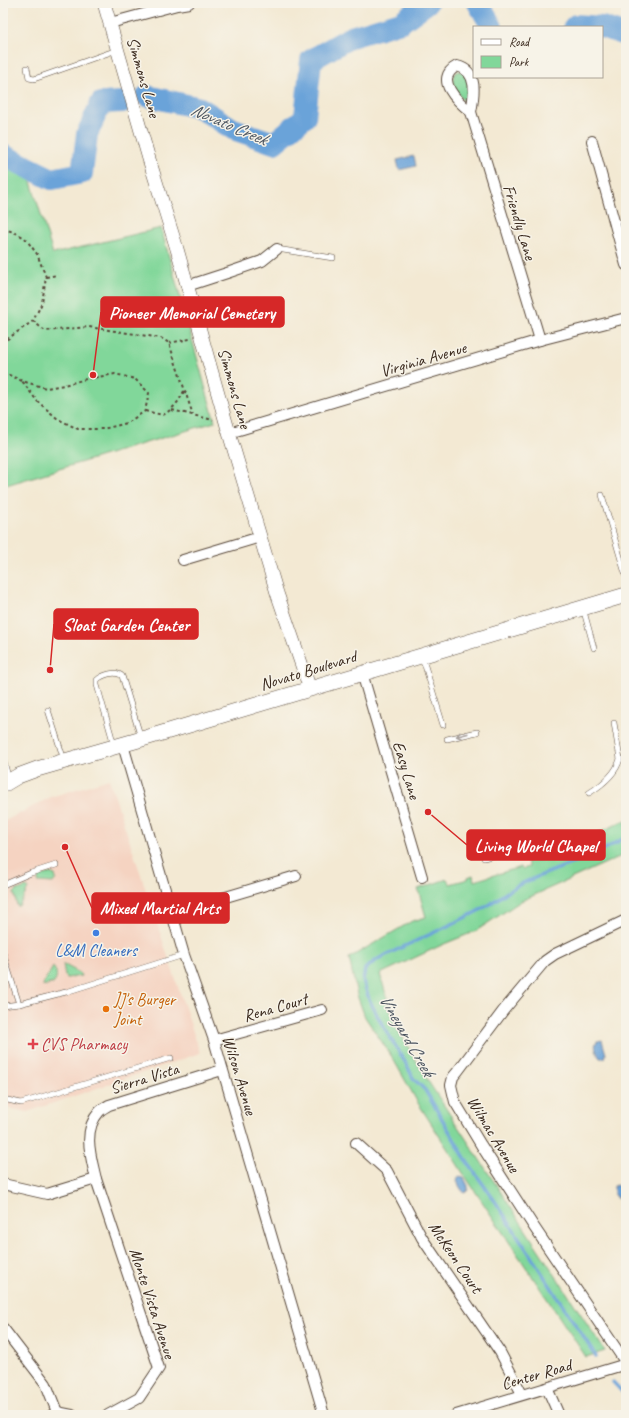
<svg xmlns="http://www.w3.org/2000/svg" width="629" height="1418" font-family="Caveat,sans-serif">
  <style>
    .built { fill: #f5d3c1 }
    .green { fill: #81d79a; stroke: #5e805c }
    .water { fill: #6aa3d9; stroke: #52667c }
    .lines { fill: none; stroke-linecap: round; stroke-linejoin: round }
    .stream { stroke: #6aa3d9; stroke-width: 3.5 }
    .river { stroke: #6aa3d9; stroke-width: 22 }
    .service-casing { stroke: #574739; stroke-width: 6 }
    .minor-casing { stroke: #574739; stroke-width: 12 }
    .tertiary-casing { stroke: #574739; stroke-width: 14 }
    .secondary-casing { stroke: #574739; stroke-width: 16 }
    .path { stroke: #574739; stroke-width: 2; stroke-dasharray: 3 3; stroke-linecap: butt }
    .service { stroke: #fff; stroke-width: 5 }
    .minor { stroke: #fff; stroke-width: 10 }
    .tertiary { stroke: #fff; stroke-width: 13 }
    .secondary { stroke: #fff; stroke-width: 15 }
    .oneway { stroke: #a79f9a }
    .shop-dot { fill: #3f7fe0; stroke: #f7f3e8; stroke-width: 1.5 }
    .food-dot { fill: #e8710a; stroke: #f7f3e8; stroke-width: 1.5 }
    .health-dot { fill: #e0444e; stroke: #f7f3e8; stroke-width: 1.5 }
    .labels { text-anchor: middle; stroke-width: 3; stroke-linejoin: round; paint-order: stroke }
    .street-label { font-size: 17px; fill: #3b2a1e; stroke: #f7f3e8 }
    .shop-label { font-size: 17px; fill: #366cbe; stroke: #f7f3e8 }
    .food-label { font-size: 17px; fill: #c56008; stroke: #f7f3e8; text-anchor: start }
    .health-label { font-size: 17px; fill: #be3a42; stroke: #f7f3e8; text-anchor: start }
    .water-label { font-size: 18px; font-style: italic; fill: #4b545f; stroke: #f7f3e8 }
    .leader { fill: none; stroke: #d62828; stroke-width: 1.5 }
    .callout-dot { fill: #d62828; stroke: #f7f3e8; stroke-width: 1.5 }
    .callout { fill: #d62828; stroke: #d62828; stroke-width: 1.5 }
    .callout-label { font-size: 18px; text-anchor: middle; font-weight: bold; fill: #fff }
  </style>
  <rect width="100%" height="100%" fill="#f7f3e8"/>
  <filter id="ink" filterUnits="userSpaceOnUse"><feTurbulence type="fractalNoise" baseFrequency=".025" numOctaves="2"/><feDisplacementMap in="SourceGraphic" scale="8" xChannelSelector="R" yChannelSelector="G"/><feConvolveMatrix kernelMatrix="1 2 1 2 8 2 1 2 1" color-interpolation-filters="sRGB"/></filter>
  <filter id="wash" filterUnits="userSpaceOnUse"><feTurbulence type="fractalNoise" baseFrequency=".012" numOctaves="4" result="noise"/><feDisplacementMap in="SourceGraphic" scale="16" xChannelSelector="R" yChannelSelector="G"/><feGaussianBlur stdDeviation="0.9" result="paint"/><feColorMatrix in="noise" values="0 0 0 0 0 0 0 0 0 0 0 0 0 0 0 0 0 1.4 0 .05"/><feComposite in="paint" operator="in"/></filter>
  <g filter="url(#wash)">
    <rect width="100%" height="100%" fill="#f3e9d3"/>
    <polygon class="built" points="109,779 200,1053 27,1112 3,1107 3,822 51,797"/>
    <g class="green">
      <path d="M459,71L464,72L471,85L468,105C459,95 450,88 454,74Z"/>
      <polygon points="3,148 25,162 53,254 161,228 215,422 3,486"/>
      <polygon points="626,820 626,854 521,901 476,931 444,944 380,974 394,1022 400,1033 430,1084 605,1351 586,1357 463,1173 418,1103 392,1057 365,1017 357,995 349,958 412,921 426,917 418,889 447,879 450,884 468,879 468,877 473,875 474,881 521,867 523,869 529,867 527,861 529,861 525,847 527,846 524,837 529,835 537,861"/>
      <polygon points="50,873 55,875 56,879 53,883 38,882 38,877"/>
      <polygon points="27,887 28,889 19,906 17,906 14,893 17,890"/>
      <polygon points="63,964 80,973 81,976 67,978 65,976"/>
      <path d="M53,967C57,971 58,978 54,983L43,986L44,982Z"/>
    </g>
    <g class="water">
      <polygon points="414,156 416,166 399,170 397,160"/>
      <path d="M602,1040L606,1054L605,1058H600C597,1054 593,1045 597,1041Z"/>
      <path d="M458,1177L464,1178L468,1186V1190L465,1193C462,1192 458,1184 457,1181Z"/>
      <polygon points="616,1185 620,1187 626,1193 626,1205 623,1205 620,1200 614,1195 614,1186"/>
    </g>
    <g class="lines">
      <g class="stream">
        <path d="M596,1356L495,1201L468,1163L425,1090L413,1078L407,1065L379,1019L369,999L363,980L365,969L378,959C412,942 446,928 480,910C495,902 507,890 523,883C558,868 594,857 626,837"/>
        <polyline points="613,1382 626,1396"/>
      </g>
      <g class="river">
        <polyline points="478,3 492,27"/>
        <polyline points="574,27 576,25 602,27 626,35"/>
        <polyline points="147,96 200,108 233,129 274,143 305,117 311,60 351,37 401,22 427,3"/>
        <polyline points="3,155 52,179 82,173 87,134 101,103 122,102"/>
      </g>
    </g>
  </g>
  <g filter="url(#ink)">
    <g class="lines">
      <g class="service-casing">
        <g id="service">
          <polyline points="27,68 29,78 34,79 117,50"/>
          <polyline points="277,249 333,258"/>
          <polyline points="602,495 626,577"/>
          <polyline points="583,608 594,648"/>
          <polyline points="422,656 443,725"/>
          <polyline points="48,710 64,760"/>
          <polyline points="447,739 477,732"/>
          <path d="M114,745L97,685V680C102,675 116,670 122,676L141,738"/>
          <polyline points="3,758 9,780"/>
          <path d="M589,793C602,785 616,774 620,759L614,723"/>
          <polyline points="484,858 515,849"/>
          <polyline points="3,885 31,873 56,865"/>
          <polyline points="3,953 19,1004"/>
          <polyline points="3,1006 19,1004 66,992 184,955"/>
          <polyline points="3,1099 21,1103 171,1058"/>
        </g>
      </g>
      <g class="minor-casing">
        <g id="minor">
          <polyline points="110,23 177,5 189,3"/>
          <path d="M471,112C458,102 433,79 457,66C479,71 474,96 471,112L540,340"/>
          <polyline points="592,141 626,265"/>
          <polyline points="187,286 227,273 262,261 277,249"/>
          <polyline points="229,433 540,340 626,318"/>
          <polyline points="183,560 260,537"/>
          <polyline points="362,673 422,877"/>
          <polyline points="123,745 184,955 214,1040 324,1415"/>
          <polyline points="172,913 296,876"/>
          <polyline points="626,920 555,954 545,961 503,1011 458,1071 453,1077 451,1085 455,1102 481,1145 534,1227 626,1363"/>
          <polyline points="214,1040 322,1010"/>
          <polyline points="356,1143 387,1171 422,1238 500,1352 522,1394"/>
          <polyline points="96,1179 159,1368 139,1398 108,1415"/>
          <path d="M3,1184L47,1194L96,1179C91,1157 82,1131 99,1112C101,1109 106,1107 109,1105L222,1070"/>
          <polyline points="3,1328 46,1384 57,1412 52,1415"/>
          <polyline points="547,1388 559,1415"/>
          <polyline points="57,1412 72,1415"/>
          <polyline points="456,1415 626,1364"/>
        </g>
      </g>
      <g class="tertiary-casing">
        <polyline id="tertiary" points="104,3 149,159 177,249 229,433 277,593 310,689"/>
      </g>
      <g class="secondary-casing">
        <polyline id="secondary" points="3,785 18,776 37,769 142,739 626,595"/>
      </g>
      <g class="path">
        <polyline points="3,229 14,232 25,238 37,254 46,277 42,303 33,321 3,342"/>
        <polyline points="46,277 57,275"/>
        <polyline points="33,321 45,331 89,327 161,338 169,343 193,415"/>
        <polyline points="169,343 190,339"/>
        <polyline points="3,372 22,381 46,388 64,385 86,379 115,374 135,379 149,393 145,411 127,423 103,429 78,429 58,419 37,401 22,381"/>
        <polyline points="172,410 213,420"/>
        <path d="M145,411L163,415C173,409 179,402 184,391"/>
      </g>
      <use href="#service" class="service"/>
      <use href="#minor" class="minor"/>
      <use href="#tertiary" class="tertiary"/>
      <use href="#secondary" class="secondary"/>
    </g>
    <defs><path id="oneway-shaft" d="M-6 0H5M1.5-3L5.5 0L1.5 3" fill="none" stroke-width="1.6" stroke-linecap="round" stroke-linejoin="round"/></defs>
    <use class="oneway" href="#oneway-shaft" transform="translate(462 735) rotate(166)"/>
  </g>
  <circle class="shop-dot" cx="96" cy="933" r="4"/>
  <circle class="food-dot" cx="106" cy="1009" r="4"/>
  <path class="health-dot" d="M31 1038h4v4h4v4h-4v4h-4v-4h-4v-4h4z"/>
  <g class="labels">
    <g class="street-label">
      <text transform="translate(144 77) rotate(74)" y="6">Simmons Lane</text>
      <text transform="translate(520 222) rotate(73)" y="6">Friendly Lane</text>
      <text transform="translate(423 359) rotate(-16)" y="6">Virginia Avenue</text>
      <text transform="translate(235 388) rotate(74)" y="6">Simmons Lane</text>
      <text transform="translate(308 670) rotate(-17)" y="6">Novato Boulevard</text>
      <text transform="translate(407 770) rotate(73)" y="6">Easy Lane</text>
      <text transform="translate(275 1007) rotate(-16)" y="6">Rena Court</text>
      <text transform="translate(240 1075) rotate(73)" y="6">Wilson Avenue</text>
      <text transform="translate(144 1078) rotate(-17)" y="6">Sierra Vista</text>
      <text transform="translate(494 1134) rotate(59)" y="6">Wilmac Avenue</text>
      <text transform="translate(456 1257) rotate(56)" y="6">McKeon Court</text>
      <text transform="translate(153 1303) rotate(72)" y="6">Monte Vista Avenue</text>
      <text transform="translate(536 1374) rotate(-16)" y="6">Center Road</text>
    </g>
    <g class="shop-label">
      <text x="96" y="956">L&amp;M Cleaners</text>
    </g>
    <g class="food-label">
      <text x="114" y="1005">JJ's Burger<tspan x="114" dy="20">Joint</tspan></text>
    </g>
    <g class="health-label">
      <text x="41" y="1050">CVS Pharmacy</text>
    </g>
    <g class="water-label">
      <text transform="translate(229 124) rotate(23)" y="6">Novato Creek</text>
      <text transform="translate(407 1035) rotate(60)" y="6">Vineyard Creek</text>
    </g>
  </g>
  <path class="leader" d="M93 375L101 312M50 670L54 624M428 812L467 845M65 847L92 908"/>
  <g class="callout-dot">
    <circle cx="93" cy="375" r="4"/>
    <circle cx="50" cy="670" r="4"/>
    <circle cx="428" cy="812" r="4"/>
    <circle cx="65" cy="847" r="4"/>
  </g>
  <g class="callout">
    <rect x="101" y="297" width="183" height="30" rx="4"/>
    <rect x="54" y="609" width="144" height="30" rx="4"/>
    <rect x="467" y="830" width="138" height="30" rx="4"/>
    <rect x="92" y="893" width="137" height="30" rx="4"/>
  </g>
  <g class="callout-label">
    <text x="192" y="319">Pioneer Memorial Cemetery</text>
    <text x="126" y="631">Sloat Garden Center</text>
    <text x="536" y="852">Living World Chapel</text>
    <text x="160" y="914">Mixed Martial Arts</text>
  </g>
  <rect width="629" height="1418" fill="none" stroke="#f7f3e8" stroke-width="16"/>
  <rect x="473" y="26" width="130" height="52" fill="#f7f3e8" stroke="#aca397"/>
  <rect x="481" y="39" width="20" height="6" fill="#ffffff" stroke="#aca397"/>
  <text x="509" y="46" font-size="12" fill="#3b2a1e">Road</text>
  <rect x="481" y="56" width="20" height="12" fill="#81d79a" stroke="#aca397"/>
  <text x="509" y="66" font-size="12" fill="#3b2a1e">Park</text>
</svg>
